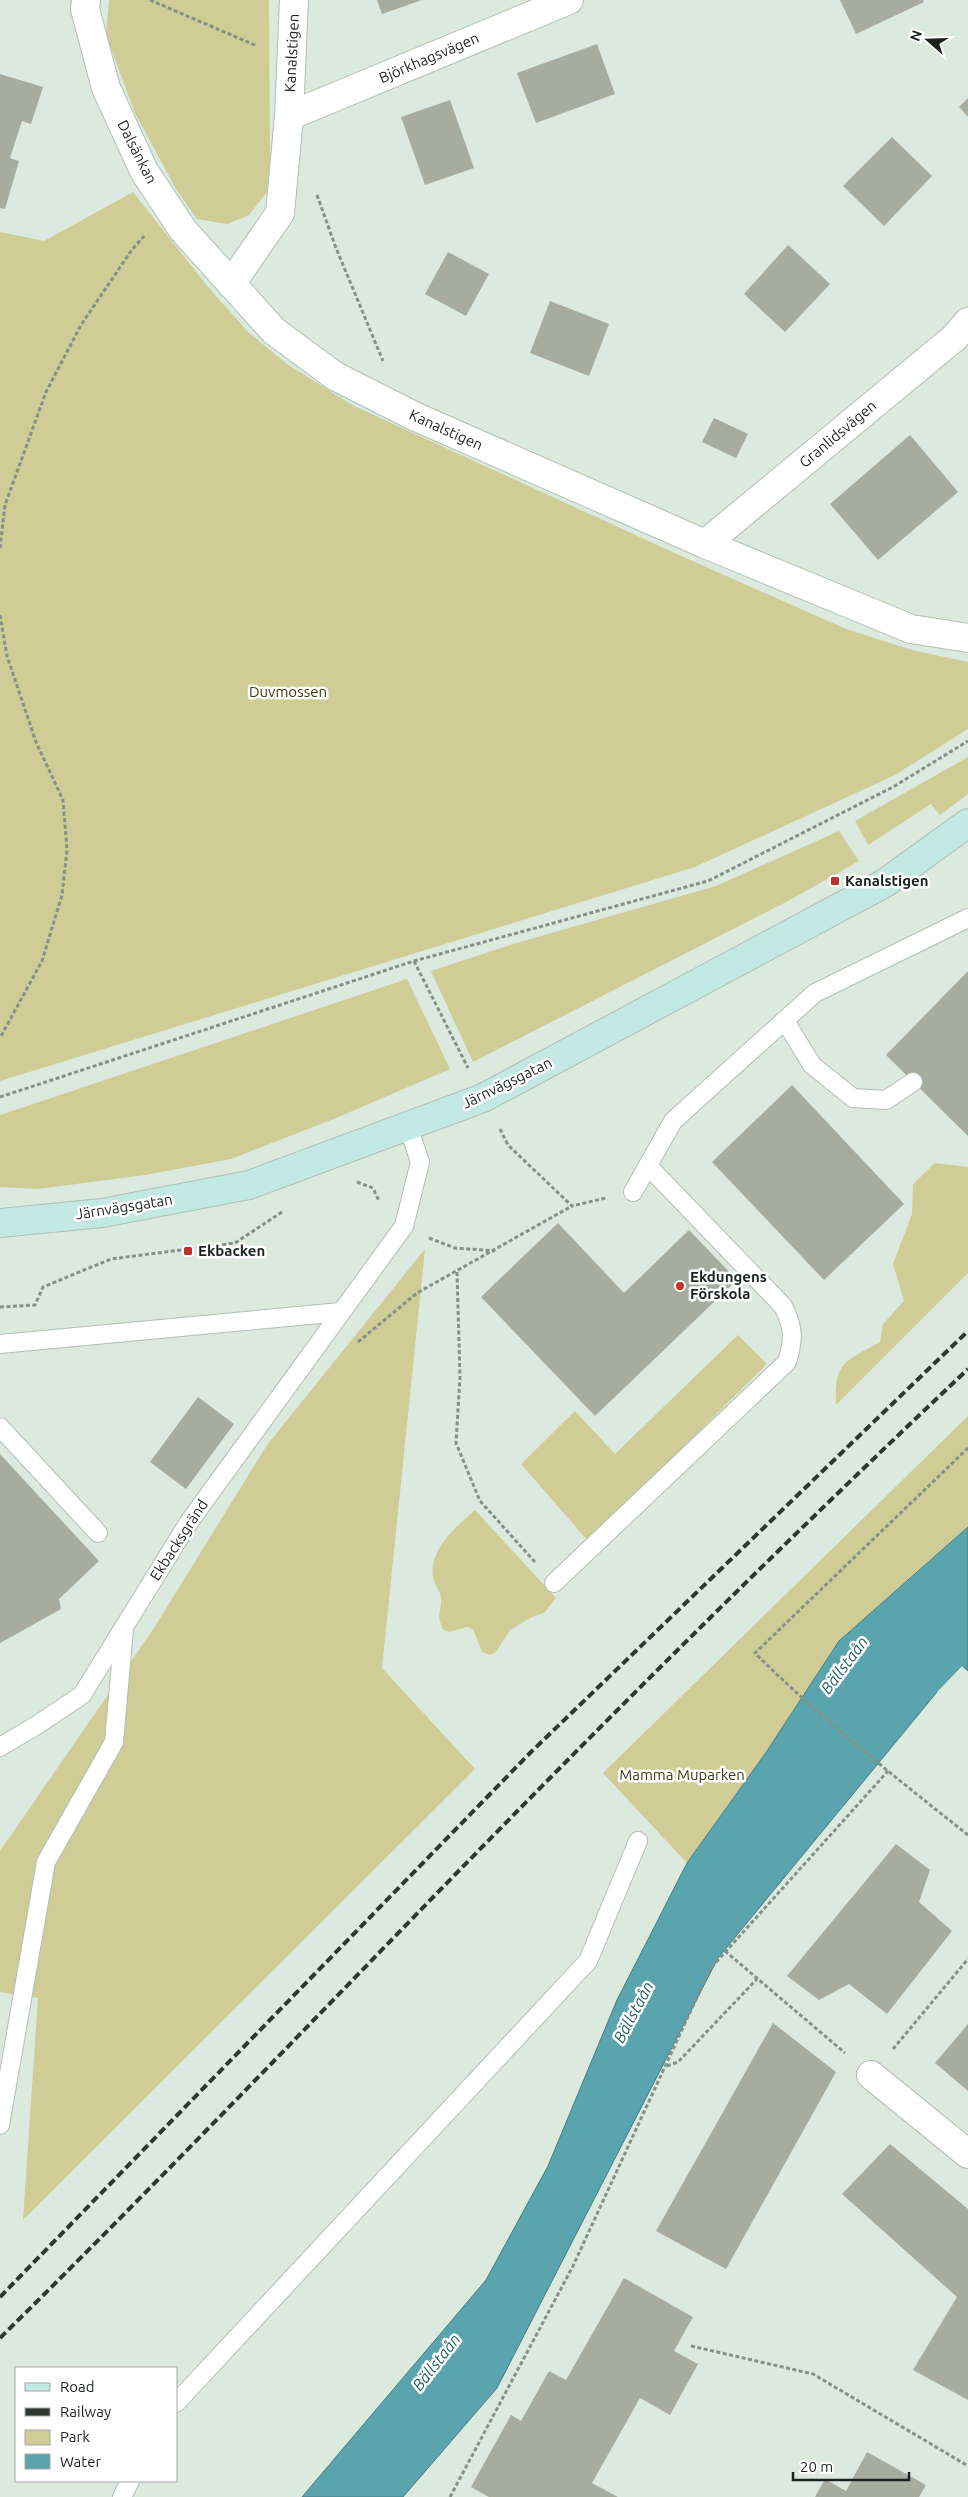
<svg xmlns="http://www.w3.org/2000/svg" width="968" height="2497" font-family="Ubuntu,sans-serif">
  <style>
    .green { fill: #d0cc95 }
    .water { fill: #59a4ad; stroke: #477d82 }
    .pier { fill: #dbe9df }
    .building { fill: #a6ad9f }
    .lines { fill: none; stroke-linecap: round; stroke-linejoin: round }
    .lane-casing { stroke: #b1bfb5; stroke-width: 20 }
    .street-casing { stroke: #b1bfb5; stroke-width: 30 }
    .secondary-casing { stroke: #b1bfb5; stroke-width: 30 }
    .path { stroke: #859088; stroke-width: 3; stroke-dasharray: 4 2.5; stroke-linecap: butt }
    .lane { stroke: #fff; stroke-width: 18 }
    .street { stroke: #fff; stroke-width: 28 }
    .secondary { stroke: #c3e9e3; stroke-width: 28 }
    .rail { stroke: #303732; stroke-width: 4; stroke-dasharray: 8 4; stroke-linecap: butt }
    .poi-dot { fill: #bf312a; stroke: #fff; stroke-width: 2 }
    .labels { text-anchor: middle; stroke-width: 5; stroke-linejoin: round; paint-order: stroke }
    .street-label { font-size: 15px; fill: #1c221e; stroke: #fff }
    .park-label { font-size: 15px; fill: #3d390b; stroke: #fff }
    .poi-label { font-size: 15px; font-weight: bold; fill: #1c221e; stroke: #fff; text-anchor: start }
    .water-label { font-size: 16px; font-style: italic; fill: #1c5c63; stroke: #fff }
  </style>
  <rect width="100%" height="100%" fill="#dbe9df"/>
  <g class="green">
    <polygon points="109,0 269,0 270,158 267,192 249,215 227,224 197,219 176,189 135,113 106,35"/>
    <polygon points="133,192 209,288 248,332 287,364 352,405 679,555 846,629 912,650 968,662 968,729 895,775 695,867 0,1081 0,232 44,241"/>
    <polygon points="968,757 968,794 940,815 931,804 868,845 855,821"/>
    <polygon points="839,831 859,861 790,900 473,1062 431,971 513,944 716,886"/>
    <polygon points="407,979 450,1069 336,1118 231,1159 145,1175 38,1189 0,1187 0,1115"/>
    <path d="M935,1163L968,1167V1273L836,1405C834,1361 845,1362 880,1342L883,1324L904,1301L893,1264L912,1214L913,1184Z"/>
    <polygon points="425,1249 382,1668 475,1769 23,2220 38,1998 0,1992 0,1851 154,1628 267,1445"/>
    <polygon points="738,1335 767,1364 588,1541 521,1464 575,1411 615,1454"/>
    <polygon points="968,1416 968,1527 839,1641 765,1754 687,1863 603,1773"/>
    <path d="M475,1510L556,1598L544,1613L532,1617L510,1630L496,1652L490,1655L482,1652L473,1629L467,1627L449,1632L443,1629C435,1612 442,1613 441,1599C441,1590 434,1585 433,1577C429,1549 456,1527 475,1510Z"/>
  </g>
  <polygon class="water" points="968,1527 968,1671 962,1666 937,1692 718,1958 497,2388 403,2497 302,2497 486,2280 548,2166 617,2000 687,1863 765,1754 839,1641"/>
  <polygon class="pier" points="962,1666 968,1673 962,1669 939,1694 937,1692"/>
  <g class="building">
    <polygon points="377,0 422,0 382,14"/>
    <polygon points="840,0 923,0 924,2 856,34"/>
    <polygon points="597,44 615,94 536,123 517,73"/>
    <polygon points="0,74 43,87 31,124 22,121 10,158 19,161 5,209 0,208"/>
    <polygon points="968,98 968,117 959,107"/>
    <polygon points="450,100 474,168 425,185 401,117"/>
    <polygon points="892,137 932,176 884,226 843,186"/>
    <polygon points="788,245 830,284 785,332 744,294"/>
    <polygon points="448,252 489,274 466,316 425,294"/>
    <polygon points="550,301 609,324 589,376 530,353"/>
    <polygon points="714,418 748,434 736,458 702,442"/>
    <polygon points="910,435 958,492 878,560 830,504"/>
    <polygon points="968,971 968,1136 886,1055"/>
    <polygon points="792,1085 904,1204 824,1280 712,1162"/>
    <polygon points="558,1223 624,1293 689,1230 737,1280 595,1416 481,1297"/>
    <polygon points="198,1397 234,1424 186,1489 150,1462"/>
    <polygon points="0,1454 99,1561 59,1599 61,1609 0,1643"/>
    <polygon points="896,1844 930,1870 919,1902 952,1931 887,2014 849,1984 819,2000 787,1976"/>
    <polygon points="773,2023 836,2072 726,2269 656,2231"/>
    <polygon points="968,2024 968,2091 935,2063"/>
    <polygon points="890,2144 968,2209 968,2400 913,2370 957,2297 842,2194"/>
    <polygon points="624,2278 693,2317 674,2351 698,2364 670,2415 640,2398 592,2483 618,2497 489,2497 471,2487 511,2415 521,2421 549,2371 566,2380"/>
    <polygon points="867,2452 926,2485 919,2497 815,2497 825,2479 846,2491"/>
  </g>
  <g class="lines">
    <g class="lane-casing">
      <g id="lane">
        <polyline points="785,1021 812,1065 853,1098 886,1100 913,1082"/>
        <polyline points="633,1192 673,1121 815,993 968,918"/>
        <polyline points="0,1344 341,1312"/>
        <polyline points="0,1427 98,1533"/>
        <path d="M554,1583L787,1362C794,1339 794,1328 783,1306L648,1166"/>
        <polyline points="0,1747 37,1725 82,1695 189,1522 404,1226 420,1162 408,1126"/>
        <polyline points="0,2125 46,1862 114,1742 124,1629"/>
        <polyline points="176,2403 588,1961 638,1841"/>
        <polyline points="122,2497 130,2481"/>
      </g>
    </g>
    <g class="street-casing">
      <g id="street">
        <polyline points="86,0 85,9 106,88 144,171 183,230 274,331 335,376 414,416 705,544 911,629 968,638"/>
        <polyline points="289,116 569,0"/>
        <polyline points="231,284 280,213 289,116 294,0"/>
        <polyline points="705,544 954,338 968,322"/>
        <polyline points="871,2075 968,2154"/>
      </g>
    </g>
    <g class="secondary-casing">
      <polyline id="secondary" points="0,1223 102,1213 249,1185 483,1098 885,883 968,823"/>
    </g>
    <g class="path">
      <polyline points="150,0 257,46"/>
      <polyline points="317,195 336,248 383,361"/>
      <polyline points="0,548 5,505 46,392 81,325 131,251 145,235"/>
      <polyline points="0,615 7,656 36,742 63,800 67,850 62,895 42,961 0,1038"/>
      <polyline points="414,961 468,1068"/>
      <polyline points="0,1097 414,961 708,881 893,787 968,741"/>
      <polyline points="500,1129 508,1145 572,1206 606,1198"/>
      <polyline points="357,1182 373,1188 379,1201"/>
      <polyline points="429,1238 455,1248 495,1251"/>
      <polyline points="457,1272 460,1377 456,1443 480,1501 535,1562"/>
      <polyline points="0,1307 35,1305 43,1287 111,1259 235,1243 282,1212"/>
      <polyline points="358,1342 417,1293 572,1206"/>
      <path d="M968,1448L755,1653C821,1719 895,1777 968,1835"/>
      <polyline points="725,1951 845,2053"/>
      <polyline points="893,2049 968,1959"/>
      <polyline points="667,2066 678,2062 757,1979"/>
      <polyline points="691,2346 813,2374 968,2466"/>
      <polyline points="450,2497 573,2266 710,1969 888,1771"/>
    </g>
    <use href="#lane" class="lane"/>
    <use href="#street" class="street"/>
    <use href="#secondary" class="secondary"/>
    <g class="rail">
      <polyline points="0,2297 531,1752 968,1331"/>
      <path d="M0,2338C187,2154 366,1964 550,1778C687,1639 826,1503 968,1369"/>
    </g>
  </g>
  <g class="poi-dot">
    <rect x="830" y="876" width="10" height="10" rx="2.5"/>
    <rect x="183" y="1246" width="10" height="10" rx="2.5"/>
    <circle cx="680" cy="1286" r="5"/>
  </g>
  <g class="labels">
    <g class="street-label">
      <text transform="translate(292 53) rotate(-87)" y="5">Kanalstigen</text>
      <text transform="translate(429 58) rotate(-23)" y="5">Björkhagsvägen</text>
      <text transform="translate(137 152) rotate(63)" y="5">Dalsänkan</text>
      <text transform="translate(446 430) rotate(24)" y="5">Kanalstigen</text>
      <text transform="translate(838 434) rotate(-40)" y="5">Granlidsvägen</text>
      <text transform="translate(507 1083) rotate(-26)" y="5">Järnvägsgatan</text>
      <text transform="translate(124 1207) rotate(-9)" y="5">Järnvägsgatan</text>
      <text transform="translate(179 1540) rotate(-57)" y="5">Ekbacksgränd</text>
    </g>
    <g class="park-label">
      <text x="288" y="697">Duvmossen</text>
      <text x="682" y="1780">Mamma Muparken</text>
    </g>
    <g class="poi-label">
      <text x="845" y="886">Kanalstigen</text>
      <text x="198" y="1256">Ekbacken</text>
      <text x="690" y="1282">Ekdungens<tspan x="690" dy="17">Förskola</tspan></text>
    </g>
    <g class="water-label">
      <text transform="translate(844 1665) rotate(-53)" y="6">Bällstaån</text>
      <text transform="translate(633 2012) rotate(-62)" y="6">Bällstaån</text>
      <text transform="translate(436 2362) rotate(-52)" y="6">Bällstaån</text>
    </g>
  </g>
  <rect x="15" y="2367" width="162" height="115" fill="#ffffff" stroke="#a4a7a5"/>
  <rect x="25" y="2383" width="25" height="8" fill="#c3e9e3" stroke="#a4a7a5"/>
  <text x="60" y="2392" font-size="15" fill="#1c221e">Road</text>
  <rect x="25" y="2408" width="25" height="8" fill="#303732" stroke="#a4a7a5"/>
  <text x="60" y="2417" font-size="15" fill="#1c221e">Railway</text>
  <rect x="25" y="2430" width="25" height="15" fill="#d0cc95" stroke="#a4a7a5"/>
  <text x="60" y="2442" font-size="15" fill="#1c221e">Park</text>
  <rect x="25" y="2454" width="25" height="15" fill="#59a4ad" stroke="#a4a7a5"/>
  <text x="60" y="2467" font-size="15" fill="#1c221e">Water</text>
  <g transform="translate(928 40) rotate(290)" stroke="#ffffff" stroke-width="4" paint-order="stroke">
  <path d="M0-4L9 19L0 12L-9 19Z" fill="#1c221e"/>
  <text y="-8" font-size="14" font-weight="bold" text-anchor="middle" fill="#1c221e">N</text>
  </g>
  <path d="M793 2472v8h116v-8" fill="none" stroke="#1c221e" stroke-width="2.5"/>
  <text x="800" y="2472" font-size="15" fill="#1c221e" stroke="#ffffff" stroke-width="4" paint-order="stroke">20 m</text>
</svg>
